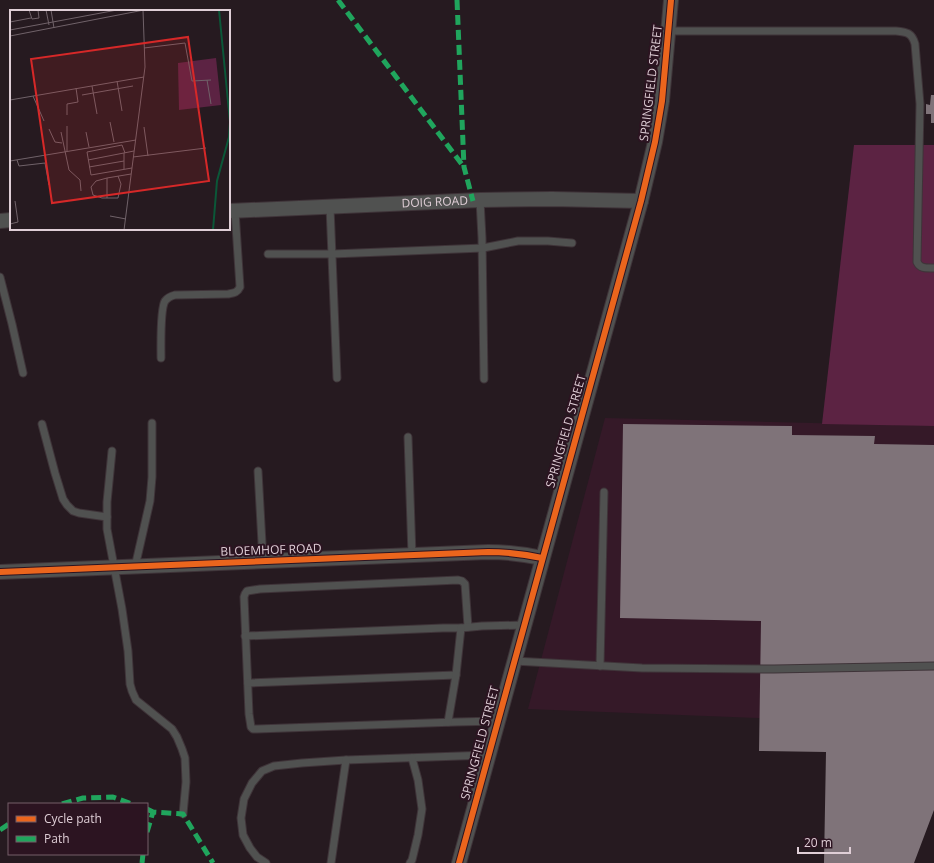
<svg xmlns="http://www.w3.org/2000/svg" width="934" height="863" font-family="'Open Sans',sans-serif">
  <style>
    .built { fill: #351928 }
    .green { fill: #5c2343 }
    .building { fill: #7f7379 }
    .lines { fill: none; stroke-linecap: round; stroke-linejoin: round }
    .lane-casing { stroke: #3f3439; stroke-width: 9 }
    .street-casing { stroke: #3f3439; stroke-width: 16 }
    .lane { stroke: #505150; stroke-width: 7 }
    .street { stroke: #505150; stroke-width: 14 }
    .quiet { stroke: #20a55d; stroke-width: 5; stroke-dasharray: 10 5; stroke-linecap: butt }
    .cycleway-casing { stroke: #2c1421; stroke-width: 8 }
    .cycleway { stroke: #eb651d; stroke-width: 6 }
    .labels { text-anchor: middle; stroke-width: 4; stroke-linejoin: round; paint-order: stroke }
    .street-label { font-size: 12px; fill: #dfced6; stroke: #2c1421 }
    .inset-river { fill: none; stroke: #0b5738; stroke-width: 2 }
    .inset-road { fill: none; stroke: #706269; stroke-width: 1 }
    .view { fill: #d62828; fill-opacity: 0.15; stroke: #d62828; stroke-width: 2 }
    .inset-edge { fill: none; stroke: #dfced6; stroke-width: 2 }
  </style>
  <rect width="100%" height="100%" fill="#261a20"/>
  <polygon class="built" points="605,418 934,426 934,725 528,709"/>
  <polygon class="green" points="854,145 934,145 934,426 822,424"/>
  <g class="building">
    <polygon points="931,95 934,95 934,123 931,123 931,114 926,114 926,104 930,105"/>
    <polygon points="623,424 792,426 792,435 875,436 874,444 934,445 934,810 914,863 824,863 826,752 759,751 761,621 620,618"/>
  </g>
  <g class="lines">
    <g class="lane-casing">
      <g id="lane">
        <path d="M668,31H896C907,32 912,33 915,44L920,104L917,262C920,269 927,268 934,268"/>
        <polyline points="480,200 482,238 484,379"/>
        <polyline points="330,207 337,378"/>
        <polyline points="268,254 332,254 483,248 518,241 548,241 572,243"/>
        <polyline points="0,277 12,324 23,373"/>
        <path d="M161,358C161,347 160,309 165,301C168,297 171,296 175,295L228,294C234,293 237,293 240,287L235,211"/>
        <polyline points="42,424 55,473 63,499 67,505 73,511 79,513 107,517"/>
        <polyline points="408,437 412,555"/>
        <polyline points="112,451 107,502 107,529 122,609 128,651 130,684 132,691 136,700 172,729 177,737 182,749 185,758 186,782 183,814"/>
        <polyline points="258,471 263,561"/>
        <polyline points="135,567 150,501 152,477 152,423"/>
        <polyline points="468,627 465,584 462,581 458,580 260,589 247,591 245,594 244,597 249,714 251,727 253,729 257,729 456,722 498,721"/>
        <polyline points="245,636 443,628 461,628 482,626 524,625"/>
        <polyline points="514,661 642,668 774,669 934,666"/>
        <polyline points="600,666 604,492"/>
        <polyline points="248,683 456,675"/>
        <polyline points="448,722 456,675 461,628"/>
        <polyline points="266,863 257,857 250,848 243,835 241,818 244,799 252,783 262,771 274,766 302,763 346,760 488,755"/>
        <polyline points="331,863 346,760"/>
        <polyline points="410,863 412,860 418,835 422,809 418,780 412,758"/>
      </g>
    </g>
    <g class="street-casing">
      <g id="street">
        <path id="s1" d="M229,211L480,200L552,199L641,201"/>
        <polyline points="0,221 11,220"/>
        <path d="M0,572L488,552C507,552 523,554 542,558"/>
        <polyline points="459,863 641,201 655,142 662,101 671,0"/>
      </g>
    </g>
    <use href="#lane" class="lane"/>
    <use href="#street" class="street"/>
    <g class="quiet">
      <polyline points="338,0 464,167"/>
      <polyline points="457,0 464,167 473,201"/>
      <polyline points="62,804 83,798 113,797 132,804"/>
      <polyline points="147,809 153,812 183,814 213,863"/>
      <polyline points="0,830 9,824"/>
      <polyline points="147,832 153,812"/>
      <polyline points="142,863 143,854"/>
    </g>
    <g class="cycleway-casing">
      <g id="cycleway">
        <path d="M0,572L488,552C507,552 523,554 542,558"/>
        <polyline points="459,863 641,201 655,142 662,101 671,0"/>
      </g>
    </g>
    <use href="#cycleway" class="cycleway"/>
  </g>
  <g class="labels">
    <g class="street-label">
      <text transform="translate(651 83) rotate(-83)" y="4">SPRINGFIELD STREET</text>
      <text dy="4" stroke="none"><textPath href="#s1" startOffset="206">DOIG ROAD</textPath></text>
      <text transform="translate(566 431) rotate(-74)" y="4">SPRINGFIELD STREET</text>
      <text transform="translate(271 550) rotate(-2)" y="4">BLOEMHOF ROAD</text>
      <text transform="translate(480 743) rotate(-75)" y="4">SPRINGFIELD STREET</text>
    </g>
  </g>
  <g transform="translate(10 10)">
    <rect width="220" height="220" fill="#261a20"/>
    <path d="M206,48L211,95L169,100L168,53Z" fill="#5c2343"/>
    <path class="inset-river" d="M203,220L207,171L219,127L220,112L209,0"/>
    <path class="inset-road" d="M19,0L22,9L29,8L28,0M36,0L39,15M41,0L44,18M0,12L21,8M0,20L107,0M0,26L134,0M134,38L175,33L182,71L201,70M197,70L201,94M107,71L112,101M82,76L87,104M72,85L123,76M23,86L34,111M0,90L134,67M57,105V94L68,92L66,78M100,112L104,132M57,116V141M134,117L138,146M39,119L45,132L52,133M51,122L59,160L70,170L71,181M76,122L79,137M114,143V159M115,143L112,135L77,142L81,165L122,158M123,147L196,138M7,150L9,156L35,153L39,175M78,150L124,141M0,151L126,130M79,157L114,151M108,166L111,174L108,188H92L83,185L81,177L86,171L97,168L121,164M97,188V168M100,206L116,209M0,214L8,212L5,191M114,220L135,57L133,0"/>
    <path class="view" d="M178,27L199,171L42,193L21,49Z"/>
    <rect width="220" height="220" class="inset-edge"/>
  </g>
  <rect x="8" y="803" width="140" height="52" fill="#2c1421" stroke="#745e69"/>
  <rect x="16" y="816" width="20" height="6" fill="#eb651d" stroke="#745e69"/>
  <text x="44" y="823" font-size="12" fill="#dfced6">Cycle path</text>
  <rect x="16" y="836" width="20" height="6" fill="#20a55d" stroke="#745e69"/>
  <text x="44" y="843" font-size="12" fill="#dfced6">Path</text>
  <path d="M798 847v6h52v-6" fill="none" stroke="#dfced6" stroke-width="2"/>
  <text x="804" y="847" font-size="12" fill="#dfced6" stroke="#2c1421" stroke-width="3" paint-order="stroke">20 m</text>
</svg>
